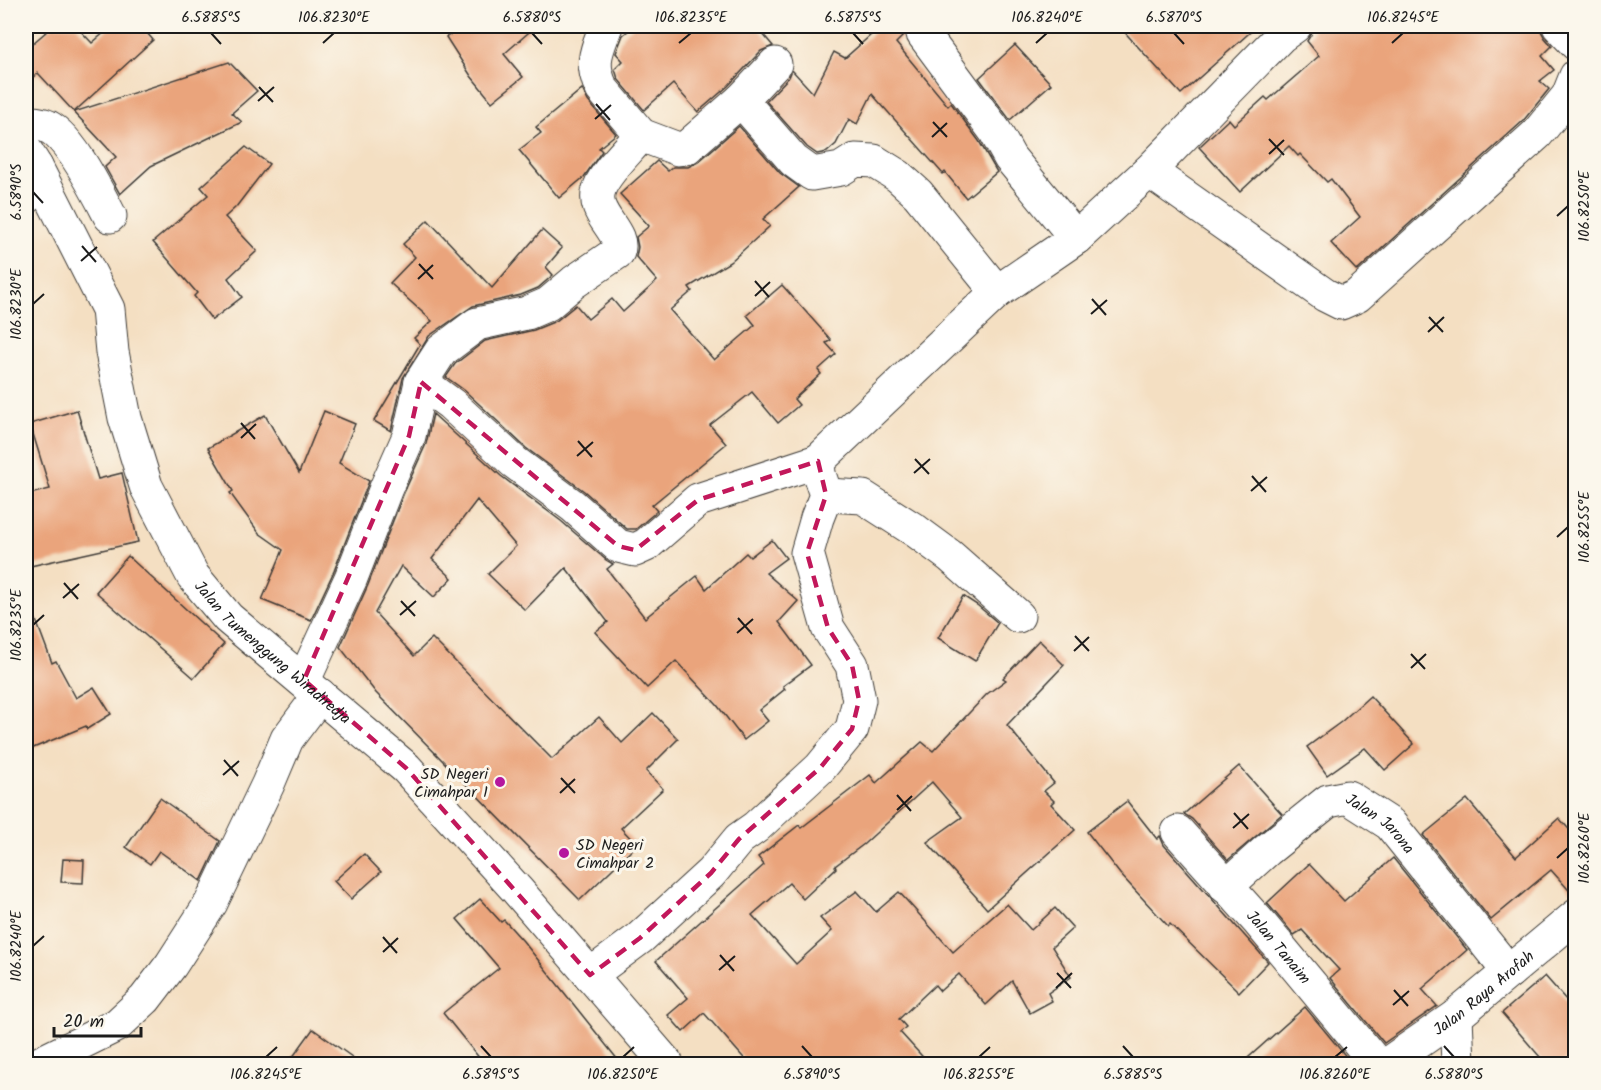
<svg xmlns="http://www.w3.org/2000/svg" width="1601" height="1090" font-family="Kalam,sans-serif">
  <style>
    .building { fill: #eaa47c }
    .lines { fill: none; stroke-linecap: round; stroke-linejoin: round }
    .minor-casing { stroke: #3c3935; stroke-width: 35 }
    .tertiary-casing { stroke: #3c3935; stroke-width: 35 }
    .minor { stroke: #fff; stroke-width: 33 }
    .tertiary { stroke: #fff; stroke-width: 33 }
    .marked { fill: none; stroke: #c2185b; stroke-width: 4.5; stroke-dasharray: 12 8; stroke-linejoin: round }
    .ticks { fill: none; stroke: #1c1c1c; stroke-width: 2 }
    .poi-dot { fill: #b5179e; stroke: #fbf7ec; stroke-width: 2 }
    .labels { text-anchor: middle; stroke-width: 6; stroke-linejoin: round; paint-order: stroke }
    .street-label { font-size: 16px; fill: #1c1c1c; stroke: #fbf7ec }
    .poi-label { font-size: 16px; fill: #1c1c1c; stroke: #fbf7ec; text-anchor: end }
    .neatline { fill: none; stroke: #1c1c1c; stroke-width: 2 }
    .ticks-label { font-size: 15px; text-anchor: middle; fill: #1c1c1c }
  </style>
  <rect width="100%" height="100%" fill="#fbf7ec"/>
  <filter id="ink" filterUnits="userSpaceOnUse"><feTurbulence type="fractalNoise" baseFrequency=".0167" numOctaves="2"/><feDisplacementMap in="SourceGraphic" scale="12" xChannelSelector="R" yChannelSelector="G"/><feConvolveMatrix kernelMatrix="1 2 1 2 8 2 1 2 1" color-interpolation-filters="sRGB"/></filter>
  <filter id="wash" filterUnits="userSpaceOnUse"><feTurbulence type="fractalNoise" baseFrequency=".008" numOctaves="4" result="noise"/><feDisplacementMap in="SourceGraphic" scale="24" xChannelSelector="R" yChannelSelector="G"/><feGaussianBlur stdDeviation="1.35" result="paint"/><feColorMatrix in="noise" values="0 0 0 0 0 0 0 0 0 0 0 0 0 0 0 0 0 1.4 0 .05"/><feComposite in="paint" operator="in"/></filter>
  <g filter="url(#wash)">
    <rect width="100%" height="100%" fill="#f4dfc2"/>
    <g id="blocks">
      <g class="building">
        <polygon points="53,26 76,26 92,43 112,26 141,26 153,40 74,112 38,73 26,83 26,49"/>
        <polygon points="465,26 536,26 504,54 523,77 492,102 471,76 446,37"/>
        <polygon points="634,26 756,26 773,46 761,51 728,86 698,112 673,84 644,110 618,79 615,69 623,61 616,53 623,35"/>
        <polygon points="881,26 904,26 904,35 896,43 948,106 951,103 979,141 997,172 966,198 945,172 943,174 872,94 857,124 849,119 836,144 827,152 817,154 807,147 766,101 789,77 792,70 813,93 834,52 845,58"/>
        <polygon points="1119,26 1257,26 1181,94"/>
        <polygon points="1314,26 1541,26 1541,31 1545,38 1552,46 1542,56 1554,70 1540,81 1549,89 1523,121 1357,271 1331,243 1360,217 1331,179 1327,182 1300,154 1298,156 1289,146 1240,192 1199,147 1229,119 1234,125 1265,97 1268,100 1319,56 1307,41 1312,33"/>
        <polygon points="1015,45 1051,84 1010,120 979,78"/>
        <polygon points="229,62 257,91 232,113 242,122 151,166 120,194 105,167 116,157 74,112"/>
        <polygon points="582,89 588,101 616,134 599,148 602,151 584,177 559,198 519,150 541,133 536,127"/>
        <polygon points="739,126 780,173 799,187 763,219 770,226 730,262 689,287 692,291 670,310 714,360 755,325 747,315 782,285 831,340 826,343 836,354 818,370 821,374 794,399 799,405 778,423 752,392 710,425 726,444 652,505 657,511 636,529 627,529 584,491 526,448 464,390 446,377 455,364 485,341 534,330 556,321 576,305 588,319 612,299 623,312 657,281 636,257 638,247 636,237 649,226 620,194 657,161 668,171 673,167 688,167 698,162"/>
        <polygon points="246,147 269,164 236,207 225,217 257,251 228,278 242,297 212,320 194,296 197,293 153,242 208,195 201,187"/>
        <polygon points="428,220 492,288 542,230 562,248 546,267 553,275 538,288 521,295 473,306 429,336 403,378 391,431 374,421 420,344 414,338 432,321 390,283 415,257 403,244"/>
        <polygon points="77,410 98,479 122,473 138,542 26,567 26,495 50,489 30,424"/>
        <polygon points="324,411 355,424 339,463 369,481 334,571 311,620 262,600 283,550 259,533 230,493 233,491 208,448 265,415 299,473"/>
        <polygon points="433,414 501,476 561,521 606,560 613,564 607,569 645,618 697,576 706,589 746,553 750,557 772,540 786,558 766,573 798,601 779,622 811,665 783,686 785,689 759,710 768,721 744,740 717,705 676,661 647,688 595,632 608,622 566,568 525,610 488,574 516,546 477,500 432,559 452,578 434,597 401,566 375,613 414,656 432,638 552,759 599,717 622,743 653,713 678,739 646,771 663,789 621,828 637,845 580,900 376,693 340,647 368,585 403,495 426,444"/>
        <polygon points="128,556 224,644 194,678 96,592"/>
        <polygon points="963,596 977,605 998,623 975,661 938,638"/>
        <polygon points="28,599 52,663 56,661 76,698 94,687 111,714 87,729 86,726 26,751 26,600"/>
        <polygon points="1039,640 1064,665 1007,725 1054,783 1044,791 1054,801 1051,804 1075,830 987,909 927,842 962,817 932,782 864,844 835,866 836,868 803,899 789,883 752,915 796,964 832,931 820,918 857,891 876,912 899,892 953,952 1007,904 1031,930 1055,908 1073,928 1052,947 1071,977 1048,993 1052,1001 1030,1013 1012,981 986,1005 959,974 940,991 935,985 899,1019 906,1027 900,1032 930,1065 750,1065 704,1013 683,1032 668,1015 688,998 656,961 764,865 758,857 799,825 801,828 870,775 876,783 922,742 933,751 987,694 1006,680 1003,678"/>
        <polygon points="1370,696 1414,744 1385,770 1365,748 1327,775 1307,747 1341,722"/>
        <polygon points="1239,766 1282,814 1228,860 1192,819 1184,814"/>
        <polygon points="160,798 220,841 201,881 159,851 150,864 126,847"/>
        <polygon points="1467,799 1516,857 1559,818 1575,836 1575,897 1551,870 1491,920 1423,835"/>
        <polygon points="1127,801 1157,839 1160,836 1164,845 1268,962 1239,992 1170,924 1168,926 1120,874 1087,832"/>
        <polygon points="364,854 381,872 351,899 334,881"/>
        <polygon points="1393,858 1467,950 1422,989 1437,1006 1384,1043 1330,978 1339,970 1302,930 1294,935 1267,903 1309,864 1344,901"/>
        <polygon points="63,859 84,860 83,883 61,882"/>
        <polygon points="480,899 501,922 504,920 523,941 622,1065 485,1065 443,1013 499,968 457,919"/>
        <polygon points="1545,976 1575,1010 1575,1051 1560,1065 1547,1065 1502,1013"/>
        <polygon points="1305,1007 1353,1065 1240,1065"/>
        <polygon points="313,1029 363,1065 287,1065"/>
      </g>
    </g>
  </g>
  <g filter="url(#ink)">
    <use href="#blocks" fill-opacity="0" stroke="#3c3935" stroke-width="1.5"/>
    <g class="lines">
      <g class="minor-casing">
        <g id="minor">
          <path d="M606,26C597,50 589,63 602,89L641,135"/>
          <polyline points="922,26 923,34 995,131 1010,158 1076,238"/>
          <polyline points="1559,26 1576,44"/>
          <polyline points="741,100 794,161 812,174 841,169 855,160 874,161 898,176 918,194 997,292"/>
          <path d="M26,122C31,123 38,123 44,125C69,133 98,193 110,216"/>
          <polyline points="1149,171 1325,295 1341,303 1357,296 1537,134 1568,96 1576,76"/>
          <polyline points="26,198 36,167"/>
          <polyline points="421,382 451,404 514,462 573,506 618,546 635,550 646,545 698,500 818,461"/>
          <polyline points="826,495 863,497 916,531 950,556 1018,616"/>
          <path d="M304,680L351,578L386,488L409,436L421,382L441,351L477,324L527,313L548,304L574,282L618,252C626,231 588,214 600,187C607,170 629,150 641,135L678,149L686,148L741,100L775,64"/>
          <path id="s1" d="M1178,832L1258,921L1377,1064"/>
          <path id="s2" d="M1226,887L1267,850L1328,801L1348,797L1390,824L1509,972"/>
          <polyline points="590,975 640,938 711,873 739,839 756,827 820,768 852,729 859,700 852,665 828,628 807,553 817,518 826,495 819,474 818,461 997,292 1076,238 1149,171 1281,36 1295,26"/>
          <polyline points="1456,1016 1458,1064"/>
          <polyline points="38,1064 117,1025 145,999 171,965 211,903 268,784 287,739 320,695"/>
          <path id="s3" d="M1387,1064L1456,1016L1576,916"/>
        </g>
      </g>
      <g class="tertiary-casing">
        <g id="tertiary">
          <path id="s4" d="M26,151L36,167L108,309L112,352L125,418L146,486L193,576L228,618L406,768L517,890L667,1064"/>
        </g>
      </g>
      <use href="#minor" class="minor"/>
      <use href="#tertiary" class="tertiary"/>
    </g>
  </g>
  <path class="marked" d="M421,382L618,546L635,550L698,500L818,461L826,495L807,553L828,628L852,665L859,700L852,729L820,768L739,839L711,873L640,938L590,975L406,768L304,680L409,436Z"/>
  <path class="ticks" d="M211,33L221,44M532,33L542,44M853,33L863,44M1174,33L1184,44M323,43L334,33M679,43L691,33M1036,43L1047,33M1392,43L1403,33M259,87L273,102M258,101L274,87M596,104L610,120M595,119L611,105M933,122L947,137M932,137L947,123M1269,139L1284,155M1269,154L1284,140M33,192L43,203M1557,216L1568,206M82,246L96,262M81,261L97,247M419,264L433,279M418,279L433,265M755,281L769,297M755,296L770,282M1092,299L1106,315M33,304L44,294M1091,314L1107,300M1429,317L1443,332M1428,332L1444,317M241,423L255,439M241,438L256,424M578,441L592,457M577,456L593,442M915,459L929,474M914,473L930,459M1252,476L1266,492M1251,491L1267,477M1557,537L1568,527M64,583L78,599M63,598L79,584M401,601L415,616M400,615L416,601M738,618L752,634M33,625L44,615M737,633L753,619M1075,636L1089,651M1074,651L1089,637M1411,654L1425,669M1411,668L1426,654M224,760L238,776M223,775L239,761M561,778L575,793M560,793L575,779M897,795L911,811M897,810L912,796M1234,813L1248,829M1233,828L1249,814M1557,858L1568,848M383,937L397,953M33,946L44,936M383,952L398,938M720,955L734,971M719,970L735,956M1057,973L1071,988M1056,988L1072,973M1394,990L1408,1006M1393,1005L1409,991M481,1046L491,1057M802,1046L812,1057M1123,1046L1133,1057M1444,1046L1454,1057M266,1057L277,1047M623,1057L634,1047M979,1057L990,1047M1335,1057L1347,1047"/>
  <g class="poi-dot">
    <circle cx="500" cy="782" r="6"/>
    <circle cx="564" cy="853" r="6"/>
  </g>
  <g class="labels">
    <g class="street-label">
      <text dy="6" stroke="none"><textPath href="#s4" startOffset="572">Jalan Tumenggung Wiradiredja</textPath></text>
      <text dy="6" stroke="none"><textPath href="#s2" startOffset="196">Jalan Jarona</textPath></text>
      <text dy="6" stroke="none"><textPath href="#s1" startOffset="153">Jalan Tanaim</textPath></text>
      <text dy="6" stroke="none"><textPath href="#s3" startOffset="120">Jalan Raya Arofah</textPath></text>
    </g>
    <g class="poi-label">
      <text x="488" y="779">SD Negeri<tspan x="488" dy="18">Cimahpar 1</tspan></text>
      <text x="576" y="850" text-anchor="start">SD Negeri<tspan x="576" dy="18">Cimahpar 2</tspan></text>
    </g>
  </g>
  <rect width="1601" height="1090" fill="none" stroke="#fbf7ec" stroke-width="66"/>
  <path d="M54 1027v9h87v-9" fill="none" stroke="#1c1c1c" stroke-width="3"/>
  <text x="63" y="1027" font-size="18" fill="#1c1c1c" stroke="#fbf7ec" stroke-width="4.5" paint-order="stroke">20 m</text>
  <rect x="33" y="33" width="1535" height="1024" class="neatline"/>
  <g class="ticks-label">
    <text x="211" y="22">6.5885°S</text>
    <text x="334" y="22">106.8230°E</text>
    <text x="532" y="22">6.5880°S</text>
    <text x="691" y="22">106.8235°E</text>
    <text x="853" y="22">6.5875°S</text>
    <text x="1047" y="22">106.8240°E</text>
    <text x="1174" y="22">6.5870°S</text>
    <text x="1403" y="22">106.8245°E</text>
    <text transform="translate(16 192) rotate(-90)" y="5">6.5890°S</text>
    <text transform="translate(1584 206) rotate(-90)" y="5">106.8250°E</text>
    <text transform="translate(16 304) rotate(-90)" y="5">106.8230°E</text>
    <text transform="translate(1584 527) rotate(-90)" y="5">106.8255°E</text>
    <text transform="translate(16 625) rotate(-90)" y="5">106.8235°E</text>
    <text transform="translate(1584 848) rotate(-90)" y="5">106.8260°E</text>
    <text transform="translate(16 946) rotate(-90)" y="5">106.8240°E</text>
    <text x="266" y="1079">106.8245°E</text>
    <text x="491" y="1079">6.5895°S</text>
    <text x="623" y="1079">106.8250°E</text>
    <text x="812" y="1079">6.5890°S</text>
    <text x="979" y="1079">106.8255°E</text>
    <text x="1133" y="1079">6.5885°S</text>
    <text x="1335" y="1079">106.8260°E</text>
    <text x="1454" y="1079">6.5880°S</text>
  </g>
</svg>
